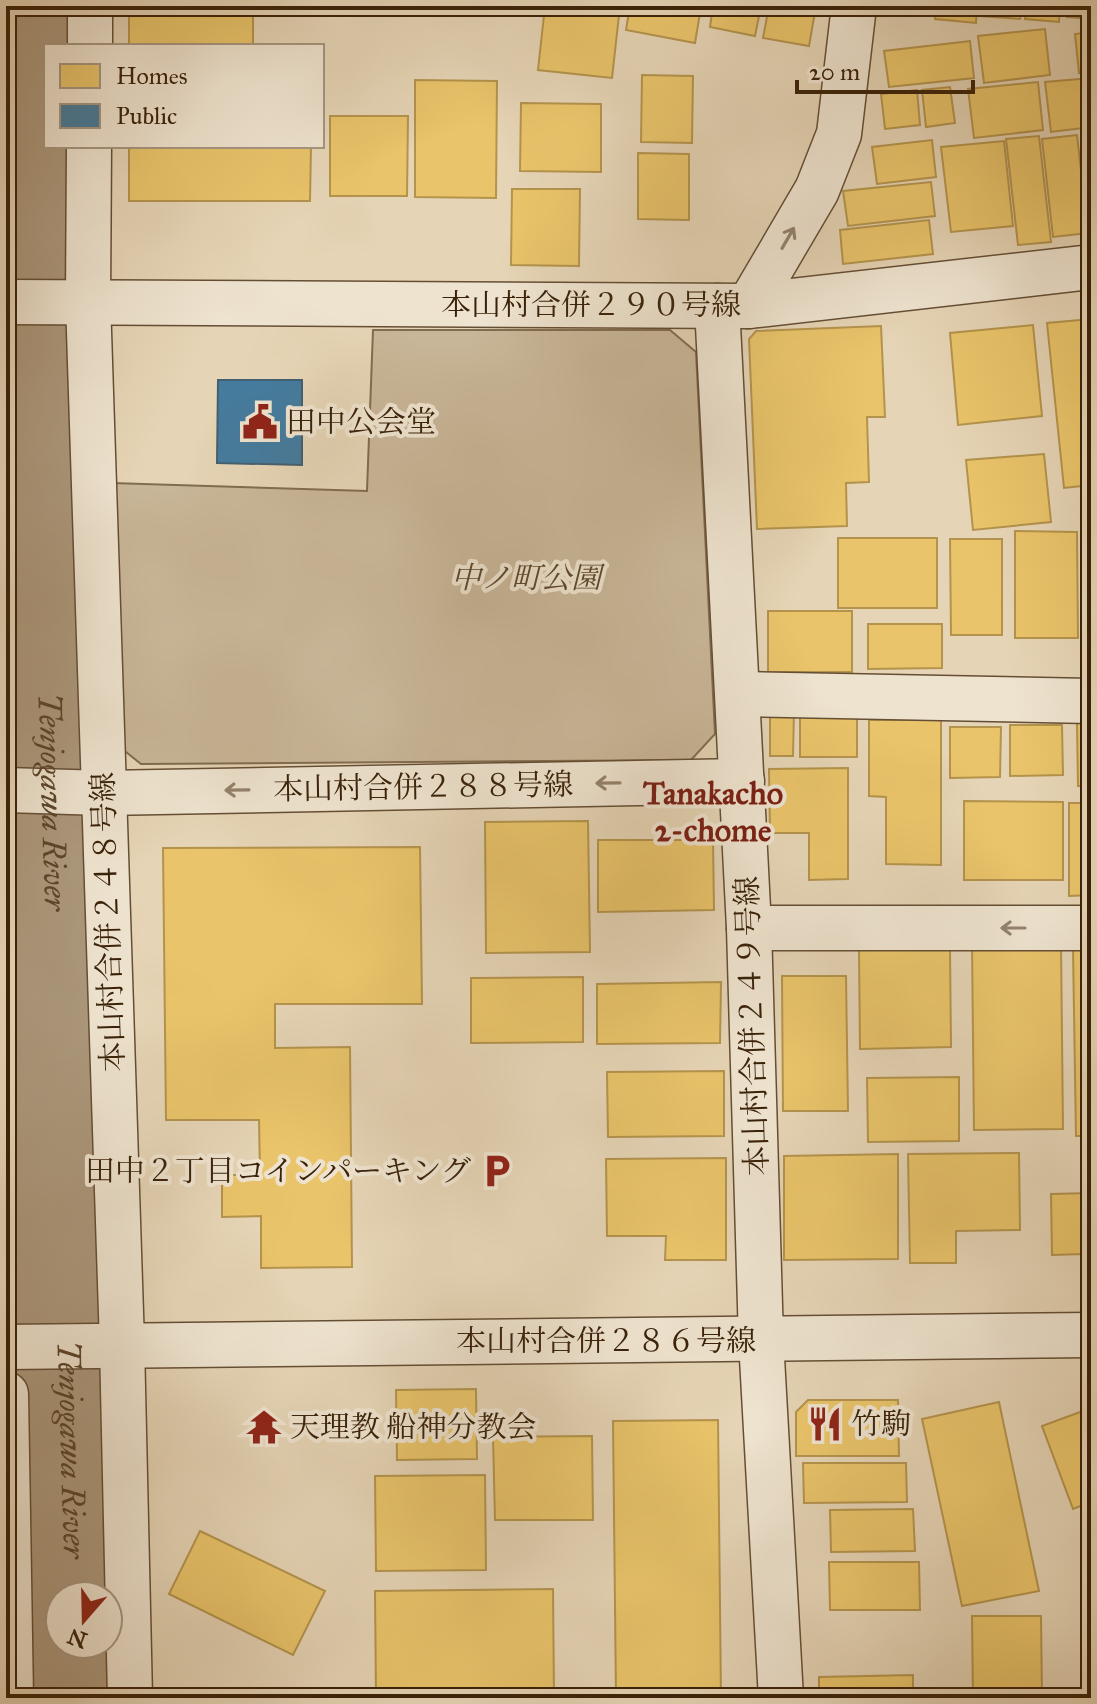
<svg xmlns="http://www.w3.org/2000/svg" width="1097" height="1704" font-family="'IM FELL Great Primer','Noto Serif JP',serif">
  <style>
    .green { fill: #c8b698; stroke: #816c50; stroke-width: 2 }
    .homes { fill: #e9c46a; stroke: #b4934d; stroke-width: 2 }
    .public { fill: #457b9d; stroke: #426071; stroke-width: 2 }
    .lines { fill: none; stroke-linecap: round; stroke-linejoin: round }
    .river { stroke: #ab977b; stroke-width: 106 }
    .minor-casing { stroke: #654e34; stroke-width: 47 }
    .minor { stroke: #eee3cf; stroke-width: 44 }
    .oneway { stroke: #94826c }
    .labels { text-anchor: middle; stroke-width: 8; stroke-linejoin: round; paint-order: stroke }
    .street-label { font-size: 30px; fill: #3a2209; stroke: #eee3cf }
    .poi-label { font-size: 30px; fill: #3a2209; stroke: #eee3cf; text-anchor: start }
    .park-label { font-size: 30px; font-style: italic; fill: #5e472d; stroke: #eee3cf }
    .neighbourhood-label { font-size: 32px; font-weight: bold; fill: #7a1f14; stroke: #eee3cf }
    .water-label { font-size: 32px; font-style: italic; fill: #5c452b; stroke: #eee3cf }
  </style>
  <rect width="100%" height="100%" fill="#e5d4b5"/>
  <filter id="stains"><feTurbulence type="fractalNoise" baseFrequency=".0025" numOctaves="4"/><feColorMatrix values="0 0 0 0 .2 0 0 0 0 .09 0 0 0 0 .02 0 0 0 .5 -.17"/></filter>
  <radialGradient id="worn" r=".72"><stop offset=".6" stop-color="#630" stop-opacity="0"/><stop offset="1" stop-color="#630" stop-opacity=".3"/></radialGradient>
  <polygon class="green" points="373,330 670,330 696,352 715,734 691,760 141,764 116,744 112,483 367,491"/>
  <g class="homes">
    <rect x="129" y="6" width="124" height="40"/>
    <polygon points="545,6 620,6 612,78 538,70"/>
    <polygon points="630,6 701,7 695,43 626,30"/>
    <polygon points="713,6 761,6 755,36 710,27"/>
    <polygon points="769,6 816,6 809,46 763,38"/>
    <polygon points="936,6 977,6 976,23 935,19"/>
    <polygon points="981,6 1022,6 1020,19 980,16"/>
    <polygon points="1026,6 1060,6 1059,22 1025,19"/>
    <polygon points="1068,6 1091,6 1091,19 1067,17"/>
    <polygon points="1045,29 1050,75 984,83 978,36"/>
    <polygon points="1091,32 1091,71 1079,73 1075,34"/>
    <polygon points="970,41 974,78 889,87 884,51"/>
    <polygon points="642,75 693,76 692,143 641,142"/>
    <polygon points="1091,78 1091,127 1051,132 1045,82"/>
    <polygon points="415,80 497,81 496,198 415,197"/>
    <polygon points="1038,82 1043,130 974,138 968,89"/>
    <polygon points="950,87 955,123 926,127 922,90"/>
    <polygon points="917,90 920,125 885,129 881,94"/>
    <polygon points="521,103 601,104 601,172 520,171"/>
    <polygon points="330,116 408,116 407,196 330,196"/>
    <polygon points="1077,135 1088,233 1053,237 1042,139"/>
    <polygon points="1039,136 1051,242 1018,245 1006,139"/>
    <polygon points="1091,137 1091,231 1081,139"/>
    <polygon points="932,140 936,177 877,184 872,147"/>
    <polygon points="1004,141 1013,226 951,232 941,147"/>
    <polygon points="129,146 311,146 310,201 129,201"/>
    <polygon points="638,153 689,154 689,220 638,219"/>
    <polygon points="931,182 935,216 848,226 843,191"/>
    <polygon points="512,189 580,189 579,266 511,265"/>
    <polygon points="929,220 933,254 843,264 840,230"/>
    <polygon points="1091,319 1091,485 1064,488 1047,323"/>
    <polygon points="1033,325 1042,416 958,425 950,333"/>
    <polygon points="881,326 885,417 867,417 869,482 846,483 847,526 757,529 749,339 756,331"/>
    <polygon points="1044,454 1051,522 973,530 966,460"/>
    <polygon points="1015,531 1077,532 1078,638 1015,638"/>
    <rect x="838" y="538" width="99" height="70"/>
    <polygon points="950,539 1002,539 1002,635 951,635"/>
    <rect x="768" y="611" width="84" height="61"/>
    <polygon points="868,624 942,624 942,668 868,669"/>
    <polygon points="794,710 793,756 770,756 770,711"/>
    <rect x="800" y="711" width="57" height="46"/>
    <polygon points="869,720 941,720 941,865 886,864 886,797 869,796"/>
    <polygon points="1077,723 1091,723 1091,786 1078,786"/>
    <polygon points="1010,725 1062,725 1063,775 1010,776"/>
    <polygon points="950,727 1001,727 1000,777 950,778"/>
    <polygon points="848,768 848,879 809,880 809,833 770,833 769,769"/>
    <polygon points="964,801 1063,802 1063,880 964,880"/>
    <polygon points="1069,803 1091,803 1091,895 1069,896"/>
    <polygon points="588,821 590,952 486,953 485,822"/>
    <polygon points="598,840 713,840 714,910 598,912"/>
    <polygon points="420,847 422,1004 275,1004 275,1048 350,1047 352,1267 261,1268 261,1216 222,1217 222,1175 260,1175 259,1120 166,1120 163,848"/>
    <polygon points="1061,944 1063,1129 974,1130 972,945"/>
    <polygon points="950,948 951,1047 860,1049 859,950"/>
    <polygon points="1073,948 1091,948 1091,1136 1076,1136"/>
    <polygon points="782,976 846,976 848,1111 783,1111"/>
    <polygon points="583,977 583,1042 471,1043 471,978"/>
    <polygon points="721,982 720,1043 597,1044 597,984"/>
    <polygon points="724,1071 724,1136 608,1137 607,1072"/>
    <polygon points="959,1077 959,1141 868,1142 867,1078"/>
    <polygon points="1019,1153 1020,1230 956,1231 956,1263 910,1263 908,1154"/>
    <polygon points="898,1154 898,1259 784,1260 784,1156"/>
    <polygon points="726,1158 726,1260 665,1260 666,1236 607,1236 606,1159"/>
    <polygon points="1091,1193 1091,1290 1084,1290 1083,1254 1052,1255 1051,1194"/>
    <polygon points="476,1389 477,1459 397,1460 396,1390"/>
    <polygon points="808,1400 898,1400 899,1456 796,1456 796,1412"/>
    <polygon points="999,1402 1039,1591 962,1606 922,1419"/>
    <polygon points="1091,1408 1091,1502 1073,1509 1042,1426"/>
    <polygon points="718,1420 721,1698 616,1698 613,1421"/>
    <polygon points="592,1436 593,1520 495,1520 493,1437"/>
    <polygon points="803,1463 906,1463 907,1502 804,1503"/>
    <polygon points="485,1475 486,1570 376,1571 375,1476"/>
    <polygon points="913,1509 915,1551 831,1552 830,1510"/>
    <polygon points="200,1531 325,1591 293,1655 169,1594"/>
    <polygon points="829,1562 919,1562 920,1610 830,1610"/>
    <polygon points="553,1589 554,1698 376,1698 375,1591"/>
    <polygon points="972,1616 1041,1616 1042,1698 973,1698"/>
    <polygon points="913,1675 913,1693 954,1693 954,1698 819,1698 819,1677"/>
    <polygon points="295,1692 295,1698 167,1698 167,1693"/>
  </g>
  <polygon class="public" points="218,380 302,380 302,465 217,463"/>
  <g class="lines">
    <g class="river">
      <path id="s1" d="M42,6L40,370L76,1596"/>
      <polyline points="77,1644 79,1698"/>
    </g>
    <g class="minor-casing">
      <g id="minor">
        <polyline points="90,46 90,6"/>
        <polyline points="89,146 88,301 122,1344 130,1698"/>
        <polyline points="6,302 749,306 1091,267"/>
        <polyline points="717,306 749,928 761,1340 781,1698"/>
        <polyline points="749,306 817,190 839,134 854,6"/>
        <polyline points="738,694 1091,701"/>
        <polyline points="6,790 104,793 742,781"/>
        <polyline points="749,928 1091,928"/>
        <polyline points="6,1347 1091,1335"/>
        <polyline points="6,1394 11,1698"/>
      </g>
    </g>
    <use href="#minor" class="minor"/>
  </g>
  <defs><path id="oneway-shaft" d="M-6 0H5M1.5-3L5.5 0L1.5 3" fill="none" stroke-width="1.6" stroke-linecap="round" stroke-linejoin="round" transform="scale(2)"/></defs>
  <g class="oneway">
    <use href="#oneway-shaft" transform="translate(788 238) rotate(-60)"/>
    <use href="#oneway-shaft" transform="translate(608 783) rotate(179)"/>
    <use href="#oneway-shaft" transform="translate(237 790) rotate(179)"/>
    <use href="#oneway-shaft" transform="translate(1013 928) rotate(180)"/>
  </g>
  <defs>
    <g id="civic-bare" transform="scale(2.76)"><path d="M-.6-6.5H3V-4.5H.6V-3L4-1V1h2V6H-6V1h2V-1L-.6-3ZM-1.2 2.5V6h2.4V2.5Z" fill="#8f2418" stroke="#eee3cf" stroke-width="2.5" paint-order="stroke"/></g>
    <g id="parking-bare" transform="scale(2.76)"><path d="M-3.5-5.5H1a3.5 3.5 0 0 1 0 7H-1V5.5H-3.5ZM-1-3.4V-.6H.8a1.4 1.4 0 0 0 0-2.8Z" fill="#8f2418" stroke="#eee3cf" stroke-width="2.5" paint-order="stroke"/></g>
    <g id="restaurant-bare" transform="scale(2.76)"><path d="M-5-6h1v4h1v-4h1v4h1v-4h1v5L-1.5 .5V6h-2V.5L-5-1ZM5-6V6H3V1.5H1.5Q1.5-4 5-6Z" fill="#8f2418" stroke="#eee3cf" stroke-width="2.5" paint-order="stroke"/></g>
    <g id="temple-bare" transform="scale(2.76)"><path d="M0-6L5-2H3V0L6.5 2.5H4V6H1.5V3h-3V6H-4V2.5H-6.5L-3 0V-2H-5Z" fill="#8f2418" stroke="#eee3cf" stroke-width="2.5" paint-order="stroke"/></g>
  </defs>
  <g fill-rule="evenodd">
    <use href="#civic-bare" x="260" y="422"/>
    <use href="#parking-bare" x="497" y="1171"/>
    <use href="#restaurant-bare" x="825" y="1424"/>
    <use href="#temple-bare" x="264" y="1427"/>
  </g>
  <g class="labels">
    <g class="street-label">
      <text x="591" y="315">本山村合併２９０号線</text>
      <text transform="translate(423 787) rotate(-1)" y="10">本山村合併２８８号線</text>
      <text transform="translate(108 922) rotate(-92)" y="10">本山村合併２４８号線</text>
      <text transform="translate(752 1026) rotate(-92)" y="10">本山村合併２４９号線</text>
      <text x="606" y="1351">本山村合併２８６号線</text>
    </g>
    <g class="poi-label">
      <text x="286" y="432">田中公会堂</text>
      <text x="471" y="1181" text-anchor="end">田中２丁目コインパーキング</text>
      <text x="851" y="1434">竹駒</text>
      <text x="290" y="1437">天理教 船神分教会</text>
    </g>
    <g class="park-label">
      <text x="526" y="588">中ノ町公園</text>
    </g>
    <g class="neighbourhood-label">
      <text x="713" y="804">Tanakacho<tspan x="713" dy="37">2-chome</tspan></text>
    </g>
    <g class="water-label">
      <text dy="11" stroke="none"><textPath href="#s1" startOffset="796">Tenjogawa River</textPath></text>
      <text dy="11" stroke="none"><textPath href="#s1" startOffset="1444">Tenjogawa River</textPath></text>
    </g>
  </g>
  <rect width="1097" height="1704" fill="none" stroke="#e5d4b5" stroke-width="32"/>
  <rect x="8" y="8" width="1081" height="1688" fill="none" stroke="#3a2209" stroke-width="4"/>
  <rect x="16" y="16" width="1065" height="1672" fill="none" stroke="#3a2209" stroke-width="2"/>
  <rect x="44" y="44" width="280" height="104" fill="#eee3cf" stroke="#a69680" stroke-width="2"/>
  <rect x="60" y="64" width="40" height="24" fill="#e9c46a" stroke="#a69680" stroke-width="2"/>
  <text x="116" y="84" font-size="24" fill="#3a2209">Homes</text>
  <rect x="60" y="104" width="40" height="24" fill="#457b9d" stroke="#a69680" stroke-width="2"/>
  <text x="116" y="124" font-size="24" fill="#3a2209">Public</text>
  <g transform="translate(84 1620) rotate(200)"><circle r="38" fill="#eee3cf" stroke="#a69680" stroke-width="2"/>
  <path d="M0-6L14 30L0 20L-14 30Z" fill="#8f2418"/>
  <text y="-12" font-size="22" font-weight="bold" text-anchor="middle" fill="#3a2209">N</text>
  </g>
  <path d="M797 80v12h176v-12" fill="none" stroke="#3a2209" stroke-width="4"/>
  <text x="809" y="80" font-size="24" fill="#3a2209" stroke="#eee3cf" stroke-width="6" paint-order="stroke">20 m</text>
  <rect width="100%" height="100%" filter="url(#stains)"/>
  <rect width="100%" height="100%" fill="url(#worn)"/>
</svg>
